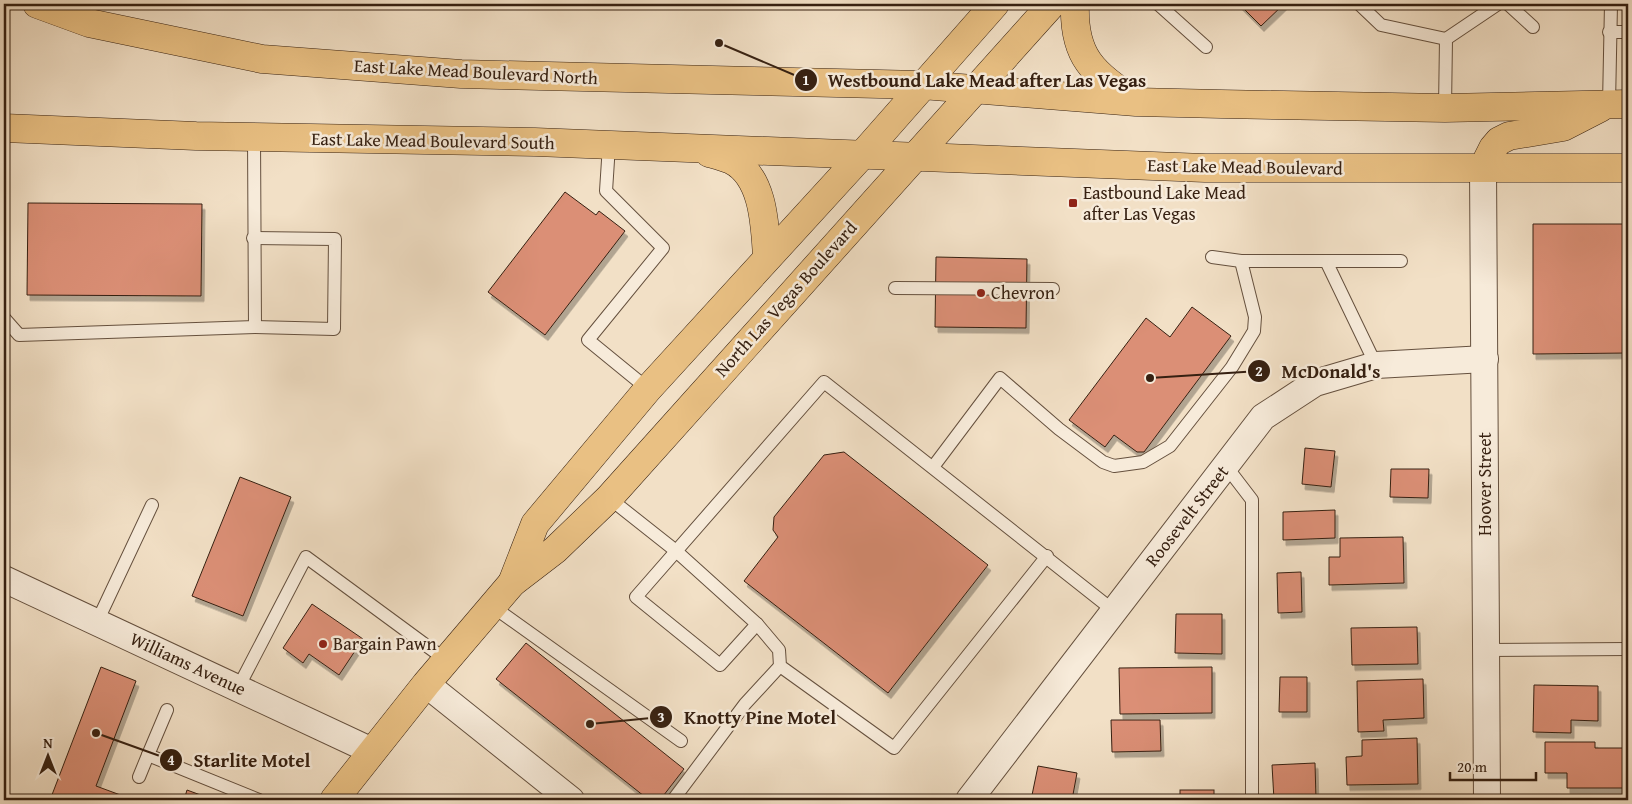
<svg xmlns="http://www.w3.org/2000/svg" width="1632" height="804" font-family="'Gentium Book Plus',serif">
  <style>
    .building { fill: #db8f76; stroke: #362011; filter: url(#shadow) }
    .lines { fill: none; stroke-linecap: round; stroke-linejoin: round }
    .lane-casing { stroke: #65503e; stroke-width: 14 }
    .street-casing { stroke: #65503e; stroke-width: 28 }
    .primary-casing { stroke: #362011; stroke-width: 29 }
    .lane { stroke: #f7ebda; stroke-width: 12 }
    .street { stroke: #f7ebda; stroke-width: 26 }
    .primary { stroke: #e9c083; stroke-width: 28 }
    .poi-dot { fill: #8f2418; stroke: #f7ebda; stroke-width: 2 }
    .labels { text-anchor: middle; stroke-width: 5; stroke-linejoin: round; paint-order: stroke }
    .street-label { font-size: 18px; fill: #362011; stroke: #f7ebda }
    .poi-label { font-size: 18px; fill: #362011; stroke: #f7ebda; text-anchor: start }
    .leader { fill: none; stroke: #362011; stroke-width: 2 }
    .callout-dot { fill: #362011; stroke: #f7ebda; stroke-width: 2 }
    .mark-label { font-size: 15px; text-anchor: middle; font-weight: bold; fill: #fff }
    .callout-label { font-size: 19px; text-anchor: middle; font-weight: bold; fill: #362011; stroke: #f7ebda; stroke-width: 5; stroke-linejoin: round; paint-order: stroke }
  </style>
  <defs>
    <filter id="shadow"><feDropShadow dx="3" dy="5.5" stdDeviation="0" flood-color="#0004"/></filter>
  </defs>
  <rect width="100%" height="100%" fill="#f2e0c6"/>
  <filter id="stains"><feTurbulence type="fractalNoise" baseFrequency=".004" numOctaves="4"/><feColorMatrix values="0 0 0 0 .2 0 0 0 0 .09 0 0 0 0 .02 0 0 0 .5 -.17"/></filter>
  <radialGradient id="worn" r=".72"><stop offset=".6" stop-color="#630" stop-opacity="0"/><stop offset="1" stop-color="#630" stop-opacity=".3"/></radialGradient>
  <g class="building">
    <polygon points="1239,4 1284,4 1261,26"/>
    <polygon points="565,192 596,215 599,211 625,231 545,335 488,292"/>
    <polygon points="28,203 202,204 201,296 27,295"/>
    <polygon points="1533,224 1628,224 1628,353 1533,354"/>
    <polygon points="936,257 1027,259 1026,328 935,327"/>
    <polygon points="1192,307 1231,336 1144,452 1137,452 1114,435 1105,447 1069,420 1146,318 1170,337"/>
    <polygon points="1305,448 1335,451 1331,487 1302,484"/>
    <polygon points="844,452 988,565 888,693 744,581 778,537 773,530 774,517 824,455"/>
    <polygon points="1391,469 1429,469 1428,498 1390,497"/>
    <polygon points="240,477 291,497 243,616 192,596"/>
    <polygon points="1335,510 1335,538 1283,540 1283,512"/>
    <polygon points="1403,537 1404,583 1329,585 1329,557 1340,557 1340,538"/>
    <polygon points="1301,572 1302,612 1278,613 1277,573"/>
    <polygon points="312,604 363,639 339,675 309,654 303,663 283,648"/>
    <polygon points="1176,614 1222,614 1222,654 1175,653"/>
    <polygon points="1417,627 1418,664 1352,665 1351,628"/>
    <polygon points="526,643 684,769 660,800 649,800 496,679"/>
    <polygon points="101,667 136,681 96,786 134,800 50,800"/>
    <polygon points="1212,667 1212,713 1120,714 1119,668"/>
    <polygon points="1280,677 1307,677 1307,712 1279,712"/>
    <polygon points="1423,679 1424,718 1383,720 1384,731 1358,732 1357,681"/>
    <polygon points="1534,685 1598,686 1598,721 1571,720 1571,733 1533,732"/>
    <polygon points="1111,720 1160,720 1161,751 1112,752"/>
    <polygon points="1417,738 1418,784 1347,785 1346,757 1362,756 1362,740"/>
    <polygon points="1545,742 1595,742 1595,748 1628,748 1628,788 1567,788 1567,773 1545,773"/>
    <polygon points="1315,763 1316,800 1274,800 1272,765"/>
    <polygon points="1038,766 1077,773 1072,800 1031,800"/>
    <polygon points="187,790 214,800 184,800"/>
    <rect x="1180" y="790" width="34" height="10"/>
  </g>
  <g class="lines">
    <g class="lane-casing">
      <g id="lane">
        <polyline points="1158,4 1206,47"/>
        <polyline points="1359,4 1381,25 1446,39"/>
        <polyline points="1508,4 1533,27"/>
        <polyline points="1609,32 1628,32"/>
        <polyline points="1609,104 1611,4"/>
        <polyline points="1445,108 1446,39 1498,4"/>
        <polyline points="609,145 606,191 663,248 588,340 648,389"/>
        <polyline points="253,238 335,239 334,329 255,327"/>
        <polyline points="1212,257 1241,261 1401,261"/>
        <polyline points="1326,261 1376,365"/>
        <polyline points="895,288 1053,289"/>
        <polyline points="4,318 19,335 255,327 254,137"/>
        <polyline points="1226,466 1252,500 1252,800"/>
        <polyline points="933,467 1000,378 1059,429 1103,462 1114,466 1143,462 1170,446 1232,367 1254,331 1255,317 1241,261"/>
        <polyline points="609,498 676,551 757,624 779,650 780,666 894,748 1047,556"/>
        <polyline points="492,606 681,741"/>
        <polyline points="97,622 152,505"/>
        <polyline points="757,624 720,665 636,597 824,382 1114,611"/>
        <polyline points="1486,650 1628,649"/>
        <polyline points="238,688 306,557 446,660"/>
        <polyline points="167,710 148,755 259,800"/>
        <polyline points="139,777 148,755"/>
        <polyline points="673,800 745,704 780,666"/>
      </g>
    </g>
    <g class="street-casing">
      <g id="street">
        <polyline points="1483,168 1487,800"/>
        <polyline points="4,579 372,751"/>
        <polyline points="426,684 571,800"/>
        <polyline points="969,800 1263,417 1315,383 1376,365 1485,359"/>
      </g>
    </g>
    <g class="primary-casing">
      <g id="primary">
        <polyline points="37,4 89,23 262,59 461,74 922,85 1136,102 1221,104 1445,108 1628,104"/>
        <path d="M1075,4C1073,57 1093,73 1135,101"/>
        <polyline points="4,128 196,136 535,142 1205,168 1628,168"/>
        <path d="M709,153C716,155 724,157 731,160C764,176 765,226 767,257"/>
        <polyline points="1483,168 1493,148 1499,141 1509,136 1563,127 1600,108"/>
        <polyline points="512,583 535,524 648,389 862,155 995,4"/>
        <polyline points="334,800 426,684 512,583 555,550 609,498 1052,4"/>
      </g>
    </g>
    <use href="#lane" class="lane"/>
    <use href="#street" class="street"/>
    <use href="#primary" class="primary"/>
  </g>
  <g class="poi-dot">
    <rect x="1068" y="198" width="10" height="10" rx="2.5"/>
    <circle cx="981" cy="293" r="5"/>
    <circle cx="323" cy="644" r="5"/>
  </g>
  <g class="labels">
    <g class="street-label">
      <text transform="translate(476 72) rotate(3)" y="6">East Lake Mead Boulevard North</text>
      <text transform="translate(433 141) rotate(1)" y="6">East Lake Mead Boulevard South</text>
      <text transform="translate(1245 167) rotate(1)" y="6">East Lake Mead Boulevard</text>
      <text transform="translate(786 299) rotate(-48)" y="6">North Las Vegas Boulevard</text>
      <text transform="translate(1485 484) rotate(-90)" y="6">Hoover Street</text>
      <text transform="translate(1187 516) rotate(-52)" y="6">Roosevelt Street</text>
      <text transform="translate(188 664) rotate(25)" y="6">Williams Avenue</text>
    </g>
    <g class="poi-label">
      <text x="1083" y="199">Eastbound Lake Mead<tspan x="1083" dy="21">after Las Vegas</tspan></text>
      <text x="991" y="299">Chevron</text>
      <text x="333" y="650">Bargain Pawn</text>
    </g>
  </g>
  <path class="leader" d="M719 43L806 80M1150 378L1259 371M590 724L661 717M96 733L171 760"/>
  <g class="callout-dot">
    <circle cx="719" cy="43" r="5"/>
    <circle cx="1150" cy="378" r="5"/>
    <circle cx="590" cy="724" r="5"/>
    <circle cx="96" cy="733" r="5"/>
    <circle cx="806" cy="80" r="12"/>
    <circle cx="1259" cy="371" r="12"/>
    <circle cx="661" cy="717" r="12"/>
    <circle cx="171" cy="760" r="12"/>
  </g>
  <g class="mark-label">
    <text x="806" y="85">1</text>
    <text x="1259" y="376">2</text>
    <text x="661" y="722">3</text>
    <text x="171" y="765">4</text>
  </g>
  <g class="callout-label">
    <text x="987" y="87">Westbound Lake Mead after Las Vegas</text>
    <text x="1331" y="378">McDonald's</text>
    <text x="760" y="724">Knotty Pine Motel</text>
    <text x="252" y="767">Starlite Motel</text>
  </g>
  <rect width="1632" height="804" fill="none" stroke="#f2e0c6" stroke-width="20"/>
  <rect x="5" y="5" width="1622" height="794" fill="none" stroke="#362011" stroke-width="2.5"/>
  <rect x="10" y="10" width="1612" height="784" fill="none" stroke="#362011"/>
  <g transform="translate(48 756)" stroke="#f7ebda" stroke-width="4" paint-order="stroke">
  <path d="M0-4L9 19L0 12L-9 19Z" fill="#362011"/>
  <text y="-8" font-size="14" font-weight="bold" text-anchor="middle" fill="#362011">N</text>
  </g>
  <path d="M1450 772v8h86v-8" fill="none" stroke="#362011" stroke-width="2.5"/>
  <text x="1457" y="772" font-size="15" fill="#362011" stroke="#f7ebda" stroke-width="4" paint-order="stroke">20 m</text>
  <rect width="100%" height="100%" filter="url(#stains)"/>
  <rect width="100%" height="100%" fill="url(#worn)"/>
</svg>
